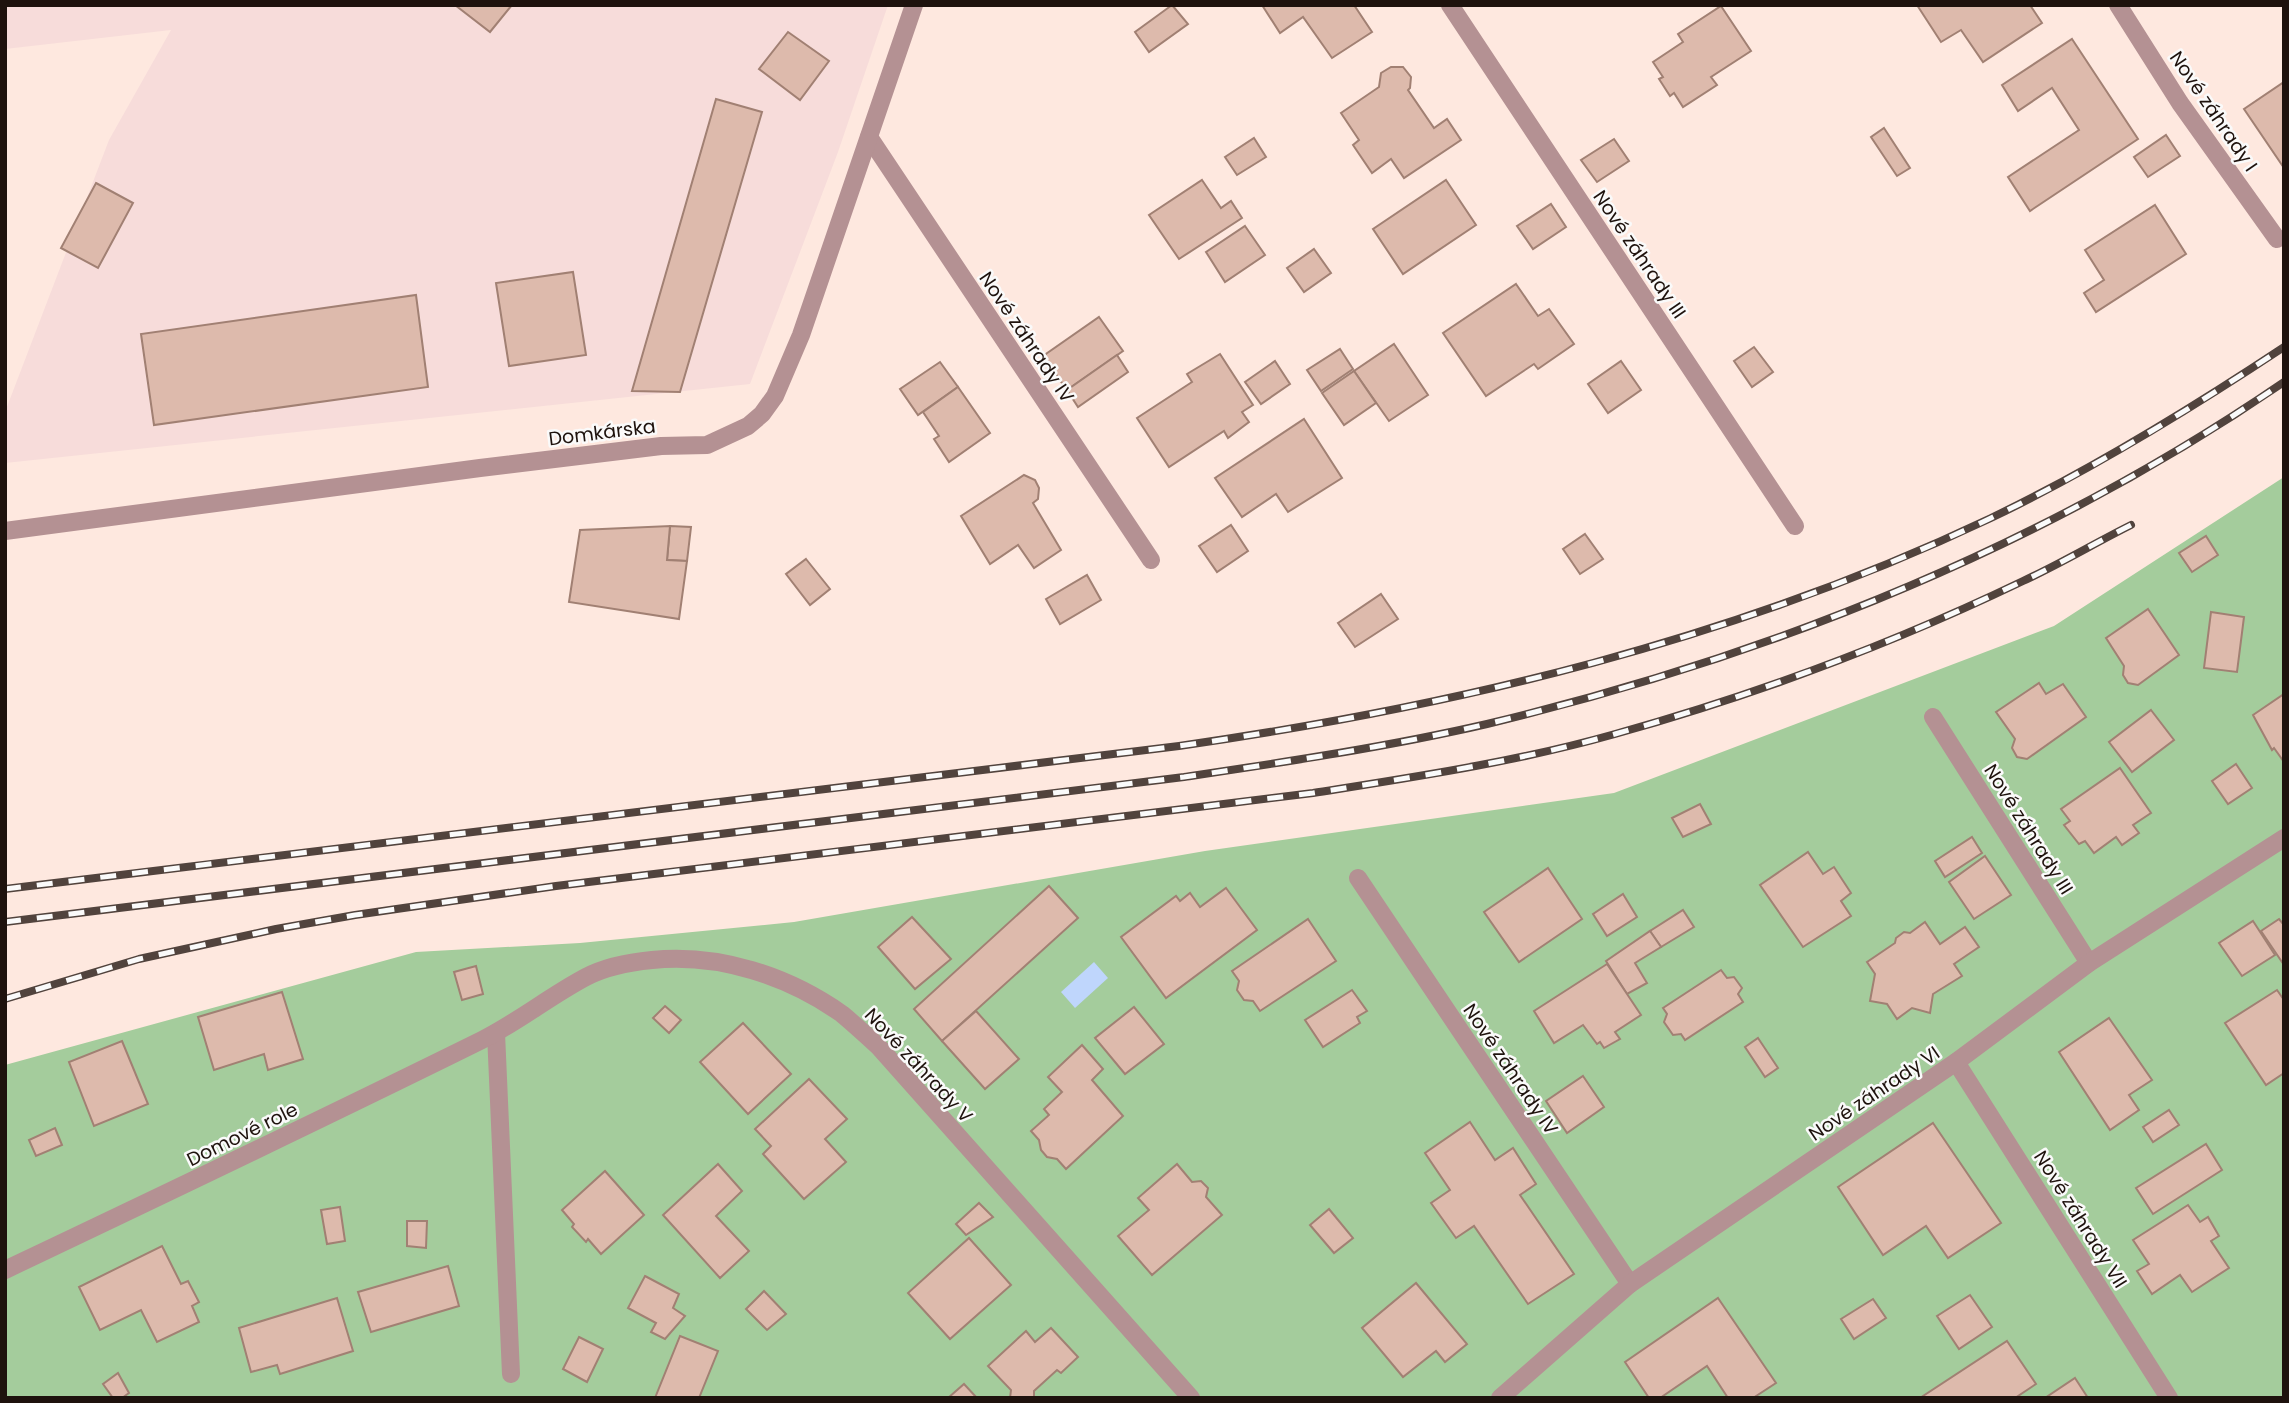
<svg xmlns="http://www.w3.org/2000/svg" width="2289" height="1403" font-family="Poppins,sans-serif">
  <style>
    .industrial { fill: #f7dcda }
    .green { fill: #a4cc9c }
    .water { fill: #bfd6fc }
    .building { fill: #ddbaac; stroke: #a18073; stroke-width: 2 }
    .lines { fill: none; stroke-linecap: round; stroke-linejoin: round }
    .minor { stroke: #b49193; stroke-width: 18 }
    .rail-casing { stroke: #51433d; stroke-width: 8 }
    .rail { stroke: #fafafa; stroke-width: 5; stroke-dasharray: 16; stroke-linecap: butt }
    .labels { text-anchor: middle; stroke-width: 5; stroke-linejoin: round; paint-order: stroke }
    .street-label { font-size: 19px; fill: #1e120d; stroke: #fafafa }
  </style>
  <rect width="100%" height="100%" fill="#fee8df"/>
  <polygon class="industrial" points="5,5 888,5 838,152 750,384 5,463 5,412 109,140 171,30 5,49"/>
  <polygon class="green" points="2284,477 2284,1398 5,1398 5,1065 416,952 580,943 794,922 1205,851 1614,793 2054,626"/>
  <polygon class="water" points="1094,962 1108,978 1075,1008 1061,992"/>
  <g class="building">
    <polygon points="455,5 512,5 490,32"/>
    <polygon points="1172,5 1188,24 1149,52 1135,32"/>
    <polygon points="1262,5 1354,5 1372,32 1332,58 1303,17 1280,33"/>
    <polygon points="1917,5 2030,5 2042,23 1983,62 1961,30 1941,42"/>
    <polygon points="1721,6 1751,51 1711,77 1717,85 1683,107 1674,93 1670,96 1659,79 1663,77 1653,62 1683,42 1678,34"/>
    <polygon points="788,32 829,61 800,100 759,69"/>
    <polygon points="2072,39 2138,139 2030,211 2008,177 2079,130 2052,88 2018,111 2002,85"/>
    <polygon points="1391,67 1403,67 1411,77 1410,88 1408,90 1434,128 1447,119 1461,140 1404,178 1391,159 1372,173 1353,145 1359,140 1341,113 1379,87 1381,73"/>
    <polygon points="2284,82 2284,168 2244,109"/>
    <polygon points="716,99 762,112 680,392 632,391"/>
    <polygon points="1884,128 1910,168 1897,176 1871,137"/>
    <polygon points="2166,135 2180,156 2148,177 2134,157"/>
    <polygon points="1254,138 1266,157 1237,175 1225,157"/>
    <polygon points="1614,139 1629,161 1597,182 1581,160"/>
    <polygon points="1202,180 1221,208 1231,201 1242,218 1179,259 1149,215"/>
    <polygon points="1446,180 1476,225 1403,274 1373,229"/>
    <polygon points="96,183 133,203 98,268 61,248"/>
    <polygon points="1551,204 1566,227 1533,249 1517,226"/>
    <polygon points="2155,205 2186,254 2096,312 2084,293 2104,280 2085,250"/>
    <polygon points="1245,226 1265,255 1225,282 1206,252"/>
    <polygon points="1314,249 1331,273 1304,292 1287,268"/>
    <polygon points="573,272 586,355 509,366 496,283"/>
    <polygon points="1516,284 1538,316 1549,309 1574,344 1538,369 1534,364 1486,396 1443,333"/>
    <polygon points="416,295 428,387 154,425 141,334"/>
    <polygon points="1099,317 1123,351 1067,390 1043,356"/>
    <polygon points="1394,344 1428,395 1389,421 1354,371"/>
    <polygon points="1754,347 1773,372 1752,387 1734,361"/>
    <polygon points="1340,349 1353,369 1321,391 1307,370"/>
    <polygon points="1220,354 1253,405 1242,412 1249,422 1228,438 1224,431 1169,467 1137,418 1192,382 1187,374"/>
    <polygon points="1117,355 1128,372 1078,407 1067,390"/>
    <polygon points="1275,361 1290,384 1261,404 1245,382"/>
    <polygon points="1621,361 1641,390 1608,413 1588,384"/>
    <polygon points="940,362 958,387 918,415 900,389"/>
    <polygon points="1354,371 1376,403 1344,425 1322,393"/>
    <polygon points="958,387 990,433 949,462 934,439 939,436 923,412"/>
    <polygon points="1304,419 1342,478 1288,512 1276,494 1242,517 1215,478"/>
    <polygon points="1024,475 1035,480 1039,488 1038,499 1033,503 1061,550 1034,568 1018,545 990,564 961,516"/>
    <polygon points="1231,525 1248,551 1217,572 1199,546"/>
    <polygon points="670,526 691,527 687,561 667,560"/>
    <polygon points="670,526 667,560 687,561 679,619 569,602 580,530"/>
    <polygon points="1585,534 1603,559 1580,574 1563,549"/>
    <polygon points="2206,536 2218,555 2192,572 2179,553"/>
    <polygon points="806,559 830,589 810,605 786,574"/>
    <polygon points="1087,575 1101,600 1060,624 1046,599"/>
    <polygon points="1381,594 1398,619 1355,647 1338,623"/>
    <polygon points="2148,609 2179,655 2138,685 2128,683 2123,675 2124,666 2106,638"/>
    <polygon points="2211,612 2244,617 2237,672 2204,668"/>
    <polygon points="2039,683 2046,694 2063,684 2086,717 2027,759 2017,757 2012,748 2015,739 1996,712"/>
    <polygon points="2284,694 2284,762 2274,748 2272,750 2253,715"/>
    <polygon points="2151,710 2174,740 2132,772 2109,742"/>
    <polygon points="2236,764 2252,788 2228,804 2212,781"/>
    <polygon points="2120,768 2151,813 2133,825 2139,833 2122,845 2116,837 2094,853 2085,841 2079,844 2064,825 2070,821 2061,809"/>
    <polygon points="1700,804 1711,824 1683,837 1672,818"/>
    <polygon points="1972,837 1982,853 1945,877 1935,861"/>
    <polygon points="1808,852 1823,874 1834,867 1851,893 1841,901 1851,916 1803,947 1760,885"/>
    <polygon points="1985,856 2011,895 1974,919 1949,882"/>
    <polygon points="1548,868 1582,919 1519,962 1484,912"/>
    <polygon points="1049,886 1078,918 942,1041 914,1009"/>
    <polygon points="1226,888 1257,930 1166,998 1121,937 1176,896 1180,901 1190,893 1200,907"/>
    <polygon points="1623,894 1637,917 1607,936 1593,914"/>
    <polygon points="1683,910 1694,927 1661,947 1650,931"/>
    <polygon points="912,917 951,959 915,989 878,947"/>
    <polygon points="1308,919 1336,961 1260,1011 1253,1001 1244,1000 1237,990 1239,981 1232,971"/>
    <polygon points="2279,919 2284,925 2284,965 2261,931"/>
    <polygon points="2253,921 2275,955 2242,976 2219,943"/>
    <polygon points="1925,922 1940,944 1965,927 1979,947 1954,964 1962,976 1933,994 1930,1013 1912,1008 1897,1019 1887,1004 1870,1001 1875,974 1867,962 1895,943 1896,938 1904,932 1910,933"/>
    <polygon points="1650,931 1661,947 1635,963 1647,983 1627,994 1606,961"/>
    <polygon points="1607,964 1641,1015 1615,1032 1620,1039 1604,1048 1600,1042 1597,1044 1583,1025 1554,1043 1534,1011"/>
    <polygon points="476,966 483,994 462,1000 454,972"/>
    <polygon points="1721,970 1727,978 1734,977 1742,988 1738,994 1743,1002 1685,1040 1681,1034 1673,1035 1664,1022 1667,1014 1663,1008"/>
    <polygon points="1352,990 1367,1011 1357,1017 1360,1023 1323,1047 1305,1020"/>
    <polygon points="2277,990 2284,1000 2284,1073 2266,1085 2225,1023"/>
    <polygon points="282,992 303,1059 268,1070 264,1054 214,1070 198,1017"/>
    <polygon points="665,1006 681,1020 669,1033 653,1018"/>
    <polygon points="1134,1007 1164,1044 1125,1074 1095,1038"/>
    <polygon points="976,1011 1019,1059 985,1089 942,1041"/>
    <polygon points="2109,1018 2152,1080 2129,1095 2139,1110 2110,1130 2059,1052"/>
    <polygon points="743,1023 791,1074 748,1114 700,1062"/>
    <polygon points="1758,1038 1778,1068 1765,1077 1745,1047"/>
    <polygon points="122,1041 148,1104 94,1126 69,1062"/>
    <polygon points="1082,1045 1103,1069 1092,1080 1123,1116 1066,1169 1057,1159 1047,1157 1041,1150 1039,1140 1031,1131 1049,1115 1044,1109 1062,1092 1048,1077"/>
    <polygon points="1583,1076 1604,1107 1567,1133 1546,1101"/>
    <polygon points="809,1079 847,1119 825,1139 846,1162 804,1199 763,1154 771,1146 755,1129"/>
    <polygon points="2169,1110 2179,1125 2153,1142 2143,1127"/>
    <polygon points="1470,1122 1495,1160 1513,1148 1536,1184 1520,1195 1574,1274 1528,1304 1474,1226 1456,1238 1431,1203 1450,1190 1425,1153"/>
    <polygon points="1933,1123 2001,1223 1948,1258 1926,1226 1883,1255 1838,1187"/>
    <polygon points="55,1128 62,1145 36,1156 29,1140"/>
    <polygon points="2206,1144 2222,1170 2153,1214 2136,1188"/>
    <polygon points="718,1164 742,1191 716,1216 749,1251 720,1278 663,1215"/>
    <polygon points="1177,1164 1192,1182 1201,1181 1208,1188 1206,1197 1222,1215 1152,1275 1118,1236 1149,1210 1138,1198"/>
    <polygon points="605,1171 644,1215 601,1254 588,1239 586,1242 572,1227 574,1224 562,1210"/>
    <polygon points="979,1203 993,1217 966,1235 956,1224"/>
    <polygon points="2188,1205 2200,1222 2208,1217 2219,1236 2211,1241 2229,1268 2192,1292 2180,1275 2152,1294 2137,1271 2149,1264 2133,1240"/>
    <polygon points="340,1207 345,1241 327,1244 321,1210"/>
    <polygon points="1329,1209 1353,1238 1334,1253 1310,1225"/>
    <polygon points="407,1221 427,1221 426,1248 407,1246"/>
    <polygon points="969,1238 1011,1285 950,1339 908,1293"/>
    <polygon points="162,1246 181,1284 188,1281 199,1302 192,1306 199,1322 157,1342 141,1310 100,1330 79,1287"/>
    <polygon points="448,1266 459,1306 371,1332 358,1292"/>
    <polygon points="645,1276 679,1294 673,1308 685,1316 665,1339 651,1332 656,1323 628,1308"/>
    <polygon points="1416,1283 1467,1344 1445,1362 1436,1351 1403,1377 1362,1328"/>
    <polygon points="764,1291 786,1314 767,1330 746,1309"/>
    <polygon points="1970,1295 1992,1327 1959,1349 1937,1316"/>
    <polygon points="337,1298 353,1351 280,1374 277,1365 251,1372 239,1328"/>
    <polygon points="1718,1298 1776,1383 1753,1398 1728,1398 1707,1366 1660,1398 1649,1398 1625,1362"/>
    <polygon points="1873,1299 1886,1318 1854,1339 1841,1319"/>
    <polygon points="1051,1328 1078,1357 1061,1373 1057,1370 1034,1391 1034,1398 1010,1398 1011,1390 988,1366 1026,1331 1035,1342"/>
    <polygon points="680,1336 718,1351 699,1398 655,1398"/>
    <polygon points="579,1337 603,1349 587,1382 563,1369"/>
    <polygon points="2007,1341 2036,1384 2015,1398 1920,1398"/>
    <polygon points="118,1373 129,1393 122,1398 113,1398 103,1384"/>
    <polygon points="2075,1378 2088,1398 2045,1398"/>
    <polygon points="964,1384 977,1398 948,1398"/>
  </g>
  <g class="lines">
    <g class="minor">
      <polyline points="1450,5 1795,526"/>
      <polyline points="2118,5 2180,103 2277,239"/>
      <polyline points="869,137 1151,560"/>
      <polyline points="5,531 480,468 661,446 707,445 748,426 762,414 775,396 801,335 914,5"/>
      <polyline points="1933,717 2089,963"/>
      <polyline points="1358,878 1630,1284"/>
      <polyline points="496,1033 511,1374"/>
      <polyline points="1956,1062 2169,1398"/>
      <path d="M5,1270C165,1194 324,1118 482,1040C518,1022 550,996 586,977C605,967 631,962 652,960C719,953 788,976 842,1014C854,1024 866,1035 878,1046L1191,1398"/>
      <polyline points="1500,1398 1630,1284 1956,1062 2089,963 2284,838"/>
    </g>
    <g class="rail-casing">
      <g id="rail">
        <path d="M5,889L1179,746C1459,706 1734,640 1991,518C2093,469 2189,410 2284,347"/>
        <path d="M5,922L1184,777C1285,762 1387,747 1487,724C1770,656 2043,547 2284,382"/>
        <path d="M5,999L139,959L276,929L355,915L556,886L1313,793C1414,777 1516,762 1615,734C1755,695 1892,644 2023,581C2060,564 2095,543 2131,525"/>
      </g>
    </g>
    <use href="#rail" class="rail"/>
  </g>
  <g class="labels">
    <g class="street-label">
      <text transform="translate(2214 111) rotate(56)" y="7">Nové záhrady I</text>
      <text transform="translate(1640 254) rotate(56)" y="7">Nové záhrady III</text>
      <text transform="translate(1027 337) rotate(56)" y="7">Nové záhrady IV</text>
      <text transform="translate(602 432) rotate(-7)" y="7">Domkárska</text>
      <text transform="translate(2029 829) rotate(58)" y="7">Nové záhrady III</text>
      <text transform="translate(919 1065) rotate(47)" y="7">Nové záhrady V</text>
      <text transform="translate(1511 1069) rotate(56)" y="7">Nové záhrady IV</text>
      <text transform="translate(1874 1093) rotate(-34)" y="7">Nové záhrady VI</text>
      <text transform="translate(242 1134) rotate(-26)" y="7">Domové role</text>
      <text transform="translate(2081 1219) rotate(58)" y="7">Nové záhrady VII</text>
    </g>
  </g>
  <rect width="2289" height="1403" fill="none" stroke="#1e120d" stroke-width="14"/>
</svg>
